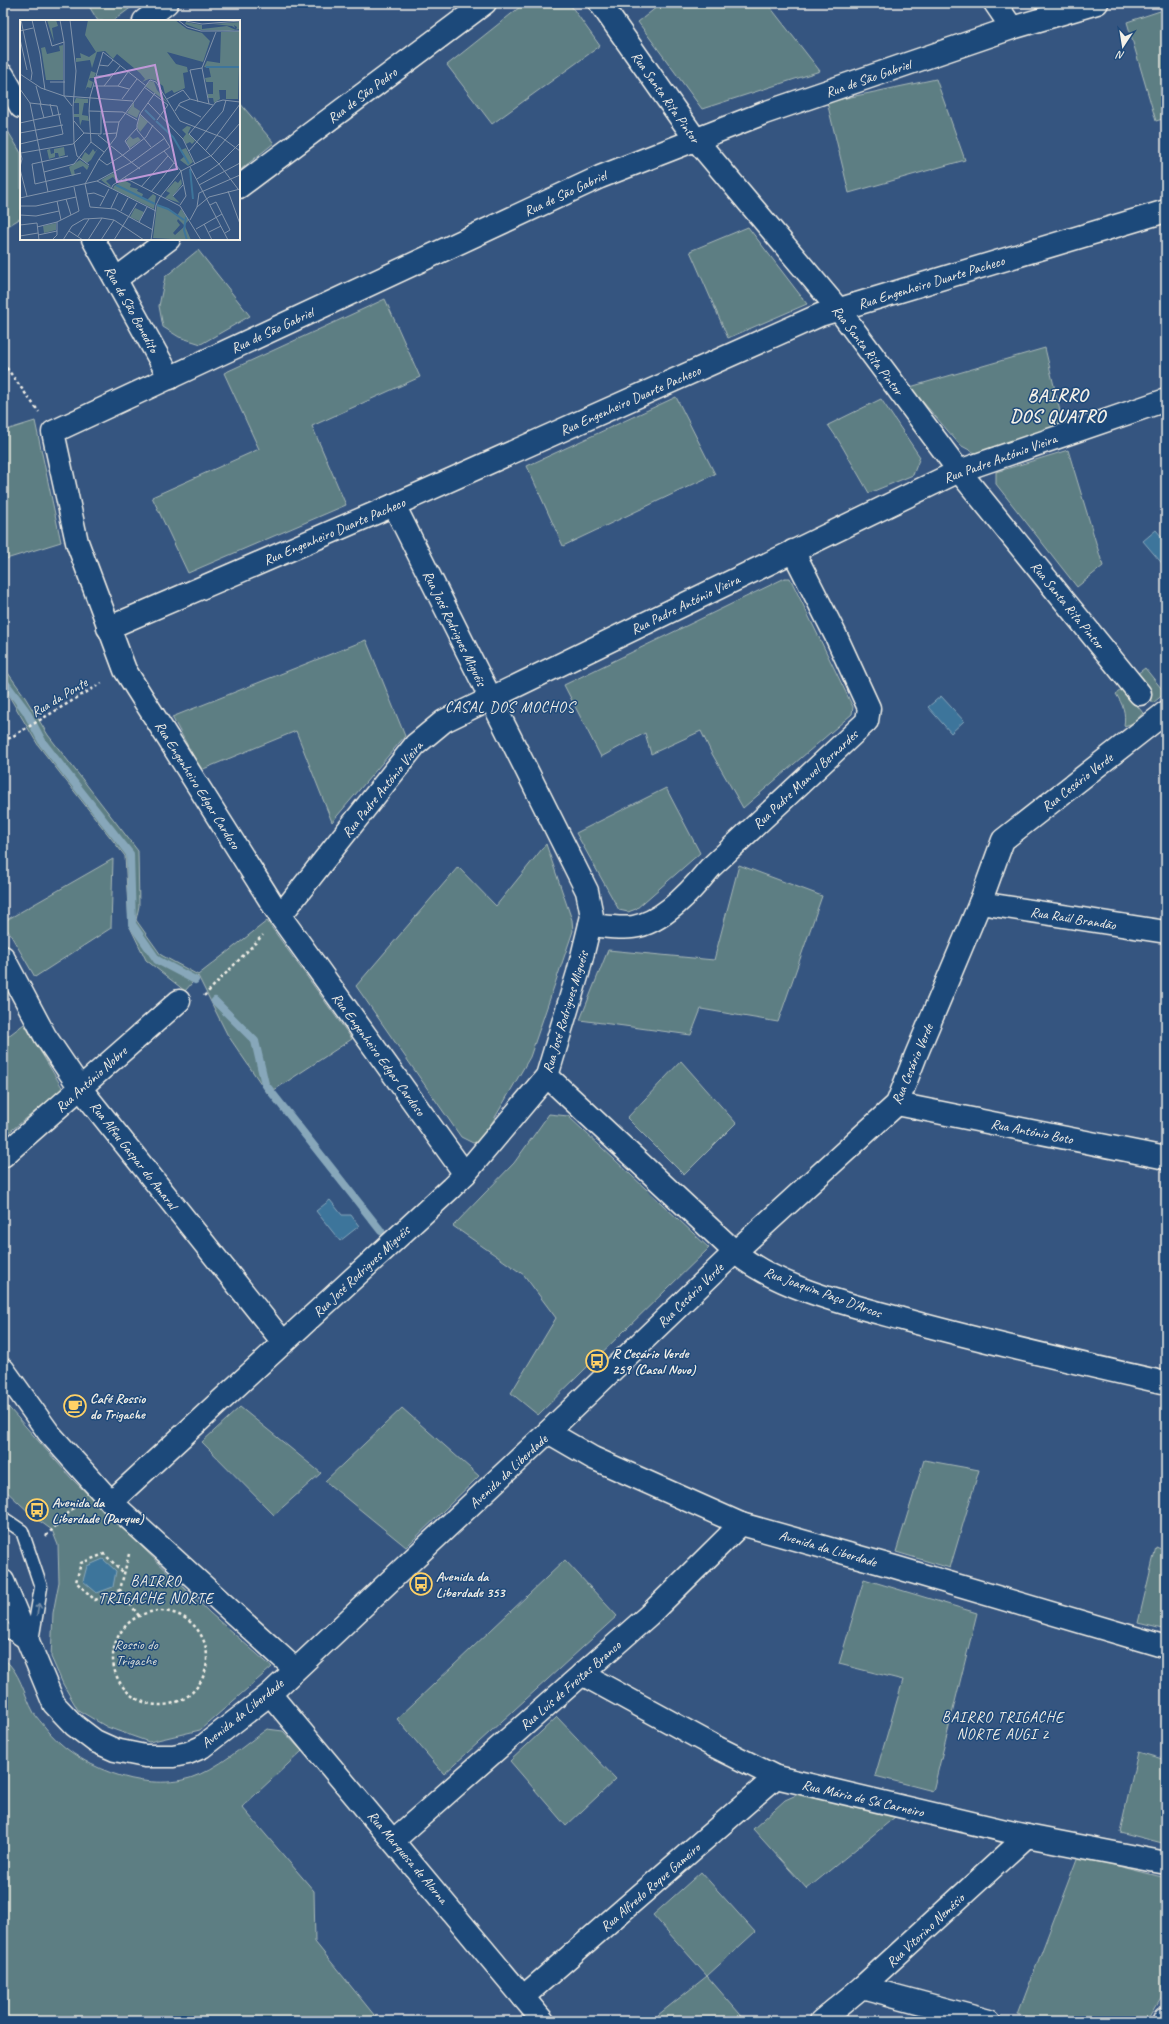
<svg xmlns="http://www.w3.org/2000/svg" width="1169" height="2024" font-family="Caveat,sans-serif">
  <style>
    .green { fill: #5d7e83; stroke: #a8b8b6 }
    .water { fill: #3e759b; stroke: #87a7ba }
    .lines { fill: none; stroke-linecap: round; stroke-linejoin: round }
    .stream { stroke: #87a7ba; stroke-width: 8 }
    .lane-casing { stroke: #f4f1e8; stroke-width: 15 }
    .street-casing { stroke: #f4f1e8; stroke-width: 25 }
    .secondary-casing { stroke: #f4f1e8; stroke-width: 25 }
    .path { stroke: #f4f1e8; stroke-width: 2.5; stroke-dasharray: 3 3; stroke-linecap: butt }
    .lane { stroke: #1f4a7a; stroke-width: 12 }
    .street { stroke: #1f4a7a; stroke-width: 22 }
    .secondary { stroke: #1f4a7a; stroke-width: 22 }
    .oneway { stroke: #748da6 }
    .labels { text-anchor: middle; stroke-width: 3; stroke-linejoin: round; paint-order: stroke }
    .street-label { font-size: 14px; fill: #f4f1e8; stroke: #1f4a7a }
    .poi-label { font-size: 14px; font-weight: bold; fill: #f4f1e8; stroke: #1f4a7a; text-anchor: start }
    .park-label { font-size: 14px; fill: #dde0d9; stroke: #1f4a7a }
    .neighbourhood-label { font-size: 15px; letter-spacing: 1px; fill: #f4f1e8; stroke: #1f4a7a }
    .district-label { font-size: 18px; font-weight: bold; letter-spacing: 1px; fill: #f4f1e8; stroke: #1f4a7a }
    .inset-river { fill: none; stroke: #3e759b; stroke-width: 2 }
    .inset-road { fill: none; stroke: #8193aa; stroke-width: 1 }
    .view { fill: #be98d6; fill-opacity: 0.15; stroke: #be98d6; stroke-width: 2 }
    .inset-edge { fill: none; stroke: #f4f1e8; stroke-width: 2 }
  </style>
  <rect width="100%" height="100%" fill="#355580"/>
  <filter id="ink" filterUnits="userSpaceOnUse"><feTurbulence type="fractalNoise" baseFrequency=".025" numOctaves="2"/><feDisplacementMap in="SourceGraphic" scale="8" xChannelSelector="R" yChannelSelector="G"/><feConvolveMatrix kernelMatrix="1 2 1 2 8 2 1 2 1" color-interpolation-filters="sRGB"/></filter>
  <g filter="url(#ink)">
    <g class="green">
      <polygon points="87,3 137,3 113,21 98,21"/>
      <polygon points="525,3 569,3 600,46 492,124 447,65"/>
      <polygon points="662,3 767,3 820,71 702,109 638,22"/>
      <polygon points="1166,9 1166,118 1156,121 1127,22"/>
      <polygon points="936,79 965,160 849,193 827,102"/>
      <polygon points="239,102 274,143 239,171"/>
      <polygon points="3,123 21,153 21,218 3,229"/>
      <polygon points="748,227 807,304 728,338 690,251"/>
      <polygon points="198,250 250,316 201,344 179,337 163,327 159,306 165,277"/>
      <polygon points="385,299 420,377 312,426 346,505 188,573 152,497 259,449 224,373"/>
      <polygon points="1045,348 1064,428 975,453 960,445 910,387"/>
      <polygon points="676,397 715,474 563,546 527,466"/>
      <polygon points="881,399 920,457 913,475 869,493 839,441 828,425"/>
      <polygon points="35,421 61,542 3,560 3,431"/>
      <polygon points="1068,450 1103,566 1077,587 996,484 996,472"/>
      <polygon points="785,578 790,578 853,707 852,714 743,808 711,752 701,731 651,754 645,733 601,757 564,685"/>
      <polygon points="366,640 405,736 332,822 296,731 201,770 172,717"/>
      <polygon points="3,666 23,694 48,735 138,851 139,906 136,920 161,955 198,975 267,921 352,1039 268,1094 227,1034 198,976 185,991 146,960 129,925 125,856 38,745 3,686"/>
      <polygon points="1145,668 1165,693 1153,703 1133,677"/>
      <path d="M1123,688L1143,713L1134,723L1124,726C1126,712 1123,705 1116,694Z"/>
      <polygon points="666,788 700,853 636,909 628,912 619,910 576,833"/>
      <polygon points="546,844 572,920 573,931 530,1057 482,1140 473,1143 461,1137 356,986 458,867 496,906"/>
      <polygon points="113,859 111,928 35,977 3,922"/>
      <polygon points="739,865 822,896 778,1022 701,1009 691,1035 580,1020 608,950 714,960"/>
      <polygon points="24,1024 63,1089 3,1137 3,1040"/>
      <polygon points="681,1061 736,1123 684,1175 627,1118"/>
      <polygon points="549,1114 568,1116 709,1248 538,1415 511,1393 556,1318 524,1275 453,1226 514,1163"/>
      <polygon points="3,1401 72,1479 210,1613 272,1667 200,1730 149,1742 107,1727 78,1710 63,1684 51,1657 53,1613 59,1582 58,1545 52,1530 34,1517 3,1488"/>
      <polygon points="240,1407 321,1473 274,1515 202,1442"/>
      <polygon points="402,1408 479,1476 406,1547 325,1481"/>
      <polygon points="924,1460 979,1470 950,1568 896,1552"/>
      <polygon points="1156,1547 1166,1551 1166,1630 1138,1623"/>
      <polygon points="565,1560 617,1616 444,1774 397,1719"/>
      <polygon points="864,1579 977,1613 933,1791 875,1776 903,1680 839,1664"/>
      <path d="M3,1658C21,1673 23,1693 34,1713C37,1718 42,1723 45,1727C74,1766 143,1793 190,1778C218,1769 243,1746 267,1729L283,1731L302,1751L242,1807L314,1891L315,1942L379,2021H3Z"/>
      <polygon points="557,1717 616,1779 566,1826 510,1761"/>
      <polygon points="1138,1752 1166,1760 1166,1844 1120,1832"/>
      <polygon points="801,1793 895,1817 807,1889 753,1829 785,1800"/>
      <polygon points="1078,1856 1166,1878 1166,1989 1147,2021 1043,2021 1018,2014"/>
      <polygon points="701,1872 755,1932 707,1976 746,2021 663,2021 658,2015 707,1976 653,1915"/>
    </g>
    <g class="water">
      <polygon points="1156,530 1166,542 1165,567 1143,541"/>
      <polygon points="941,696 964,721 951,733 928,707"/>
      <polygon points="330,1200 342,1215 351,1215 359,1226 340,1241 316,1211"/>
      <polygon points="103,1559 116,1571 113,1587 97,1593 83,1581 87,1566"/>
    </g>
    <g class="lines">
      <g class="stream">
        <polyline points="3,680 26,711 43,743 130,854 132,924 157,960 195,980"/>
        <polyline points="215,1001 255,1041 265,1084 381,1231"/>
      </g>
      <g class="lane-casing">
        <polyline id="lane" points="3,1518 22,1531 41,1587 31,1647 3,1628"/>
      </g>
      <g class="street-casing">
        <g id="street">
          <polyline points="600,3 696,140 839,310 959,471 1140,694"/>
          <polyline points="995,3 1012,28"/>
          <polyline points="144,21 167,3"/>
          <polyline points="3,75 21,107"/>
          <polyline points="239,187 485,3"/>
          <polyline points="93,239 170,378"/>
          <polyline points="116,279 169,239"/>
          <polyline points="108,628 394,505 820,315 1166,211"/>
          <polyline points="980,903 1166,932"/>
          <polyline points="280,916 415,745 444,721 959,471 1166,400"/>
          <path d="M590,925C603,926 620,929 633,927C663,923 692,890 710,868L867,721L869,708L835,634L793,551"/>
          <polyline points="3,957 45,1036 81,1089 283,1342"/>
          <path d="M547,1076L735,1252C775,1287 850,1305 902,1319C989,1343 1077,1363 1166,1383"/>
          <polyline points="897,1104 1166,1158"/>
          <polyline points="3,1156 179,1001"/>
          <polyline points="465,1174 280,916 125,670 77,542 53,432 600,177 764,113 1012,28 1097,3"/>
          <polyline points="3,1369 49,1433 111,1502 295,1669"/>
          <polyline points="548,1432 735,1252 897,1104 916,1055 980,903 1003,840 1166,712"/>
          <polyline points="111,1502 451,1188 465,1174 547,1076 578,973 592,916 587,891 394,505"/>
          <polyline points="582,1674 714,1746 776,1777 1027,1836 1166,1863"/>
          <polyline points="270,1694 543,2021"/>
          <polyline points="394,1840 649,1615 741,1524"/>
          <polyline points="862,1987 989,2021"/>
          <polyline points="523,1997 776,1777"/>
          <polyline points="821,2021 862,1987 1027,1836"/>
          <polyline points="1164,2021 1166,2017"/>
        </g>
      </g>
      <g class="secondary-casing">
        <polyline id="secondary" points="3,1581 54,1704 74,1725 95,1741 115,1750 145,1756 173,1756 188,1753 202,1747 270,1694 548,1432 593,1458 741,1524 895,1567 1166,1647"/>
      </g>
      <g class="path">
        <polyline points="3,363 39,412"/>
        <polyline points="3,742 102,683"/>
        <polyline points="204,996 263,935"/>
        <polyline points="46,1536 77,1504"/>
        <polyline points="129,1554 120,1590 139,1616"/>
        <polyline points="120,1590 95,1600 76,1582 81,1563 104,1554 124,1573"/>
        <circle cx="160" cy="1658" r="47"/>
      </g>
      <use href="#lane" class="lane"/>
      <use href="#street" class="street"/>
      <use href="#secondary" class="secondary"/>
    </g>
    <defs><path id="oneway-shaft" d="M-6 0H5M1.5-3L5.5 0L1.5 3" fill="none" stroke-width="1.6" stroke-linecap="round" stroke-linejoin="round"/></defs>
    <use class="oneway" href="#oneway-shaft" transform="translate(38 1609) rotate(-81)"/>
  </g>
  <defs>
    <g id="bus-ring" transform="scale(1.15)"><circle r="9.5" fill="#1f4a7a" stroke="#ffd166" stroke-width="1.5"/><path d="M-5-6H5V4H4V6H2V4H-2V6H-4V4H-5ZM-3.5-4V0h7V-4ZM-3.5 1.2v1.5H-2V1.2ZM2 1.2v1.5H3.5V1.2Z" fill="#ffd166"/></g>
    <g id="cafe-ring" transform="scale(1.15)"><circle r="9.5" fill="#1f4a7a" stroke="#ffd166" stroke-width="1.5"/><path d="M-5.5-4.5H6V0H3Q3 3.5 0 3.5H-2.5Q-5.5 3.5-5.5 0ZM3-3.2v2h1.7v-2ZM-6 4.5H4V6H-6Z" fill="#ffd166"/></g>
  </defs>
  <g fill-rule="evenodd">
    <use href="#bus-ring" x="597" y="1361"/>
    <use href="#cafe-ring" x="75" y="1406"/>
    <use href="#bus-ring" x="37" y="1510"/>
    <use href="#bus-ring" x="421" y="1584"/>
  </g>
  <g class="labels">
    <g class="street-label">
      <text transform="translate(868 78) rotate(-19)" y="5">Rua de São Gabriel</text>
      <text transform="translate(362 95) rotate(-37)" y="5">Rua de São Pedro</text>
      <text transform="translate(666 97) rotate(55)" y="5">Rua Santa Rita Pintor</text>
      <text transform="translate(565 193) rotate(-25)" y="5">Rua de São Gabriel</text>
      <text transform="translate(931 282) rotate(-17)" y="5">Rua Engenheiro Duarte Pacheco</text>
      <text transform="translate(132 309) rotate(61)" y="5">Rua de São Benedito</text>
      <text transform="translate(272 330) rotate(-25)" y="5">Rua de São Gabriel</text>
      <text transform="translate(868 350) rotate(53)" y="5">Rua Santa Rita Pintor</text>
      <text transform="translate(630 400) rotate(-24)" y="5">Rua Engenheiro Duarte Pacheco</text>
      <text transform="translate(1000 458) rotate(-20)" y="5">Rua Padre António Vieira</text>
      <text transform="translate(334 531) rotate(-23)" y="5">Rua Engenheiro Duarte Pacheco</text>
      <text transform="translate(685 604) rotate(-26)" y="5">Rua Padre António Vieira</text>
      <text transform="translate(1068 605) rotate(51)" y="5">Rua Santa Rita Pintor</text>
      <text transform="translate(455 628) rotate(64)" y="5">Rua José Rodrigues Miguéis</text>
      <text transform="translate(59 697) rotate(-31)" y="5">Rua da Ponte</text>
      <text transform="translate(805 779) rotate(-43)" y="5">Rua Padre Manuel Bernardes</text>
      <text transform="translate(1077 782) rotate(-38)" y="5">Rua Cesário Verde</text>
      <text transform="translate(198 785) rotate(58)" y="5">Rua Engenheiro Edgar Cardoso</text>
      <text transform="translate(382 789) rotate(-51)" y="5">Rua Padre António Vieira</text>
      <text transform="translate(1073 918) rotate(9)" y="5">Rua Raúl Brandão</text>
      <text transform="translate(565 1012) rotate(-73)" y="5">Rua José Rodrigues Miguéis</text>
      <text transform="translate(379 1054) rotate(54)" y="5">Rua Engenheiro Edgar Cardoso</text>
      <text transform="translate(912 1064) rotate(-67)" y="5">Rua Cesário Verde</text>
      <text transform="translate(91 1079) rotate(-42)" y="5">Rua António Nobre</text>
      <text transform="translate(1032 1131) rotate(11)" y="5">Rua António Boto</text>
      <text transform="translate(134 1155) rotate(52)" y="5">Rua Alfeu Gaspar do Amaral</text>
      <text transform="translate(361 1271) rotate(-43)" y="5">Rua José Rodrigues Miguéis</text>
      <text transform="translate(823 1292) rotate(20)" y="5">Rua Joaquim Paço D'Arcos</text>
      <text transform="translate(690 1295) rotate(-44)" y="5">Rua Cesário Verde</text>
      <text transform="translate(508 1471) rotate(-43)" y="5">Avenida da Liberdade</text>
      <text transform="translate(828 1548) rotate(16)" y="5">Avenida da Liberdade</text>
      <text transform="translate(570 1685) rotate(-41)" y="5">Rua Luís de Freitas Branco</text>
      <text transform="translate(242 1713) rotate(-39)" y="5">Avenida da Liberdade</text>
      <text transform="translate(863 1798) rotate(13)" y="5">Rua Mário de Sá Carneiro</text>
      <text transform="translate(408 1857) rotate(50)" y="5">Rua Marquesa de Alorna</text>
      <text transform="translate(650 1887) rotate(-41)" y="5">Rua Alfredo Roque Gameiro</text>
      <text transform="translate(925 1930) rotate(-43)" y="5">Rua Vitorino Nemésio</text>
    </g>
    <g class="poi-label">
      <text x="612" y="1358">R Cesário Verde<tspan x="612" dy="16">259 (Casal Novo)</tspan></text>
      <text x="90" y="1403">Café Rossio<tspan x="90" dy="16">do Trigache</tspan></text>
      <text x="52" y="1507">Avenida da<tspan x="52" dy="16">Liberdade (Parque)</tspan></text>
      <text x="436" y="1581">Avenida da<tspan x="436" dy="16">Liberdade 353</tspan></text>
    </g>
    <g class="park-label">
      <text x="136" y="1649">Rossio do<tspan x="136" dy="16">Trigache</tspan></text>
    </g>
    <g class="neighbourhood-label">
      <text x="510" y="712">CASAL DOS MOCHOS</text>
      <text x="156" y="1586">BAIRRO<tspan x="156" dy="17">TRIGACHE NORTE</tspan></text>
      <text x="1003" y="1722">BAIRRO TRIGACHE<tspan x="1003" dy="17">NORTE AUGI 2</tspan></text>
    </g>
    <g class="district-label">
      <text x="1058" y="401">BAIRRO<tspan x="1058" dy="21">DOS QUATRO</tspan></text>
    </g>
  </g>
  <g transform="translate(20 20)">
    <rect width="220" height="220" fill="#355580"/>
    <path d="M27,0H36L38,6L32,8L34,22ZM68,0H155L167,9L182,13L190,21L183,42L147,32L156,44L167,47L168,52L163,53L165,68L154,73L152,70L145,74L143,66L135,60L129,59L122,62L125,59L120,53L97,34L93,39L85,31L77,32L72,48L70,40L56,42V38H61L60,33L69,37L76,32L65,15ZM166,2L182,5V9L207,6L216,10L217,7L214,5L215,8L212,6L193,4L220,2V9L209,11L181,10L165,4ZM220,11L218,79H206V70H199L200,79L194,83L193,78H188V74H193V62H186L185,58L191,57L189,48L184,47L187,41L200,43L201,12ZM43,25V60H26L21,28L25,27L27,34L40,31L39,26ZM71,51L76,53L74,58H70L69,60L73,62L71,68L67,67L65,71ZM130,61L134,62L137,70L148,83L125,66ZM56,78L68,79V83H64L62,95L68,96L69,101L62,100L60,106L59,97H54V94H59V83H54ZM114,82V87L120,91L117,98L107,93ZM120,95L128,102L120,112L117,107ZM167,106L171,107L168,113L175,121L172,124L170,122L166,124L163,118L166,114L162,110ZM110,116L113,119L118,117L121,120L110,128L106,122ZM44,127L45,135L39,137L38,133H35V137L29,139L27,130L30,129L31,134L34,133V129ZM78,128L71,140L67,143L61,139L65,132L69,135L73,129L75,132ZM166,128L173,142L168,146L160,140L165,136L161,130ZM60,140L69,146L67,150L63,146L54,150L55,155L52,156L49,147ZM93,153L99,160L96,161L93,157L86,161L91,166L90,167L81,160ZM161,159L162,164L153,176L160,183L145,178L150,173L146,171L155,161L158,163ZM104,160L111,164L110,167L118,169L117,171L123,174L122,177L127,180L133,174L136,176L134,189L93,169L94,166ZM137,185L147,188L157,196L161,189L169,200L164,205L158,199L157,201L160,205L153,213L155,215L165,206L171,220L133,218ZM115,188L124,192L119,201L110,197ZM36,203V210L24,213L23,206Z" fill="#5d7e83"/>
    <path class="inset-river" d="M186,47H220M125,90L135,100M136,101L153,117L169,144M170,149L173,179M96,165L135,184M137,185L148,189L164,200M166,197L164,210L167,220"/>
    <path class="inset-road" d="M1,0L12,53L11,60M12,0L20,34L25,70M25,0L32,26L44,22M40,0L44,22V76M50,0L56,51L53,87L54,123L57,136L69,145M158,0L167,7L181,11H220M166,1L182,4L220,1M0,11L13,8M0,19L7,50M79,45L88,46L93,40M0,54L21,68L44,76L113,81M76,56H91M30,62H45M16,66L21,84M73,66H98L109,69M84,66L100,46M98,66L108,52M124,67L148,85M0,69L10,83L28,172M44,76L52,86M102,79L117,59M147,79L163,70L170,79M178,82L170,50L182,48M20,83L24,98M128,83L163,119L175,144M30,84L33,96M189,84L182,48L196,12M158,85L181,97M69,91L103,92L117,100M155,91L160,83L170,79L193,85M137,100L148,85M54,101L64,113L81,114V91M83,102H99M0,103L41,94M0,113L43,105M83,114L97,113M78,115L89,124M0,124L43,114L37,86L10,83M91,126L120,149M131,127L117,110V105L120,94L135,73M0,129L2,139L0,147M110,129L105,121L117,108M186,130L220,84M144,131L161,151L166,176L160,185M169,131L203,91L206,80M84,132L71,122L69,91L70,77L83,32L125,65M1,133L53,124L64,113M48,136L12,144L15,164L61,153M79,139L87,145L103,135L126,117L133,105M170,147L208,220M0,149L7,176M24,152L54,144L71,122M105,158L160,186L181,220M177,159L199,144L220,123M77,161L136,191M65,164L79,139L96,117L99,102L130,60L136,62L160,101L201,117L220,131M65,164L70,187L95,189L133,210M179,165L220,143M121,167L148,136M91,169L93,165L150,127L143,116L120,94M218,169L199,144L169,114L196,82L203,80L220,82M208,171L220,204M131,172L154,143M67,174L74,173L84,177M153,176L163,165M0,178L77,161L112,142L145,118M46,179L51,195M37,181L41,200M190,185L196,182L210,210L205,213M0,186H16L56,177M80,186L89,169M177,187L179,173L220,155M91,188L98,173M101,191L108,178M0,195L16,196L39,191M170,200L177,187L189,177L220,169M119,202L127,187M184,204L192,220M0,205L17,203L19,220M17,207L37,202M176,209L202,194M49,211L63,220M189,212L201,206M18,215L37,211M0,216L18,213M58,216L69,199M32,220L37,215V202L59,191L54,167M43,220L52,206L64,199L82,198L94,200L124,220M68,220L82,198M81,220L94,200M94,220L117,183M131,220L136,185L140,177L161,151L192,135L220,103"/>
    <path class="view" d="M135,45L157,149L97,162L75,58Z"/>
    <rect width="220" height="220" class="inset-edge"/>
  </g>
  <rect width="1169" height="2024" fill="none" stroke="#1f4a7a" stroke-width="16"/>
  <rect x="8" y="8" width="1153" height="2008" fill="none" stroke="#f4f1e8" stroke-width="1.5" filter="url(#ink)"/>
  <g transform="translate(1123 46) rotate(192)" stroke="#1f4a7a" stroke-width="3" paint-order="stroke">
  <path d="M0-3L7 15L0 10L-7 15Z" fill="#f4f1e8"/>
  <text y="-6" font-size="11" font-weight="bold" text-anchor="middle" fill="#f4f1e8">N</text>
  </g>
</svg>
